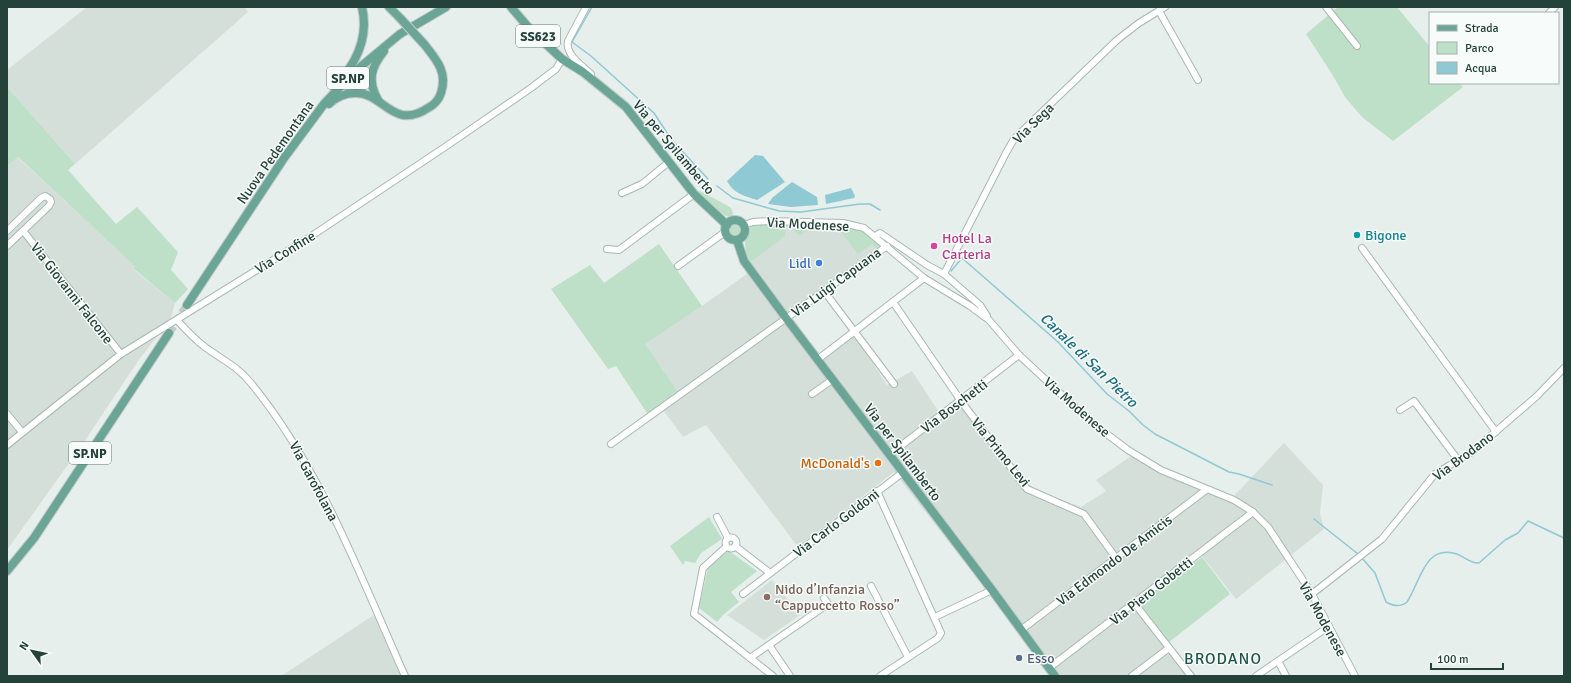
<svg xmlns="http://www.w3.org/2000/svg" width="1571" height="683" font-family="Signika,sans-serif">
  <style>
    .built { fill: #d4dfda }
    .green { fill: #bfe0c8 }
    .water { fill: #8ec9d4 }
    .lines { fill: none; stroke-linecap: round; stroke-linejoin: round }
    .stream { stroke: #8ec9d4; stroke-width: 1.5 }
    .major-tunnel { stroke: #bfccc8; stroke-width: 8; stroke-dasharray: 8 4; stroke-linecap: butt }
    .minor-casing { stroke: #a8b8b2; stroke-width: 8 }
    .major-casing { stroke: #c2cac8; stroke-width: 10 }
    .minor { stroke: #fff; stroke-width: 6 }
    .major { stroke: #6aa596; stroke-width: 8 }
    .major-bridge-casing { stroke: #c2cac8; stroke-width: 10; stroke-linecap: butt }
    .major-bridge { stroke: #6aa596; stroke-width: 8 }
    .culture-dot { fill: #0f9aa8; stroke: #f7fbf9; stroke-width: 1.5 }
    .hotel-dot { fill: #d1479c; stroke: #f7fbf9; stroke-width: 1.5 }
    .shop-dot { fill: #3f7fe0; stroke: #f7fbf9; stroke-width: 1.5 }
    .food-dot { fill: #e8710a; stroke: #f7fbf9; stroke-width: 1.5 }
    .education-dot { fill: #8d6e63; stroke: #f7fbf9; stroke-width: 1.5 }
    .service-dot { fill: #5c6f8a; stroke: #f7fbf9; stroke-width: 1.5 }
    .labels { text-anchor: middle; stroke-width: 3; stroke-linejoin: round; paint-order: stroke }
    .shield { fill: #f7fbf9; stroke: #637a73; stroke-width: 1 }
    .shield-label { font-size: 13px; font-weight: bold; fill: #24423a }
    .street-label { font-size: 14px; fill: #24423a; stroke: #f7fbf9 }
    .culture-label { font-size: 14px; fill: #0d838f; stroke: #f7fbf9; text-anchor: start }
    .hotel-label { font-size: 14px; fill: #b23c85; stroke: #f7fbf9; text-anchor: start }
    .shop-label { font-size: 14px; fill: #366cbe; stroke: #f7fbf9; text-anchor: end }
    .food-label { font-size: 14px; fill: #c56008; stroke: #f7fbf9; text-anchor: end }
    .education-label { font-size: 14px; fill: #785e54; stroke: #f7fbf9; text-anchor: start }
    .service-label { font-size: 14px; fill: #4e5e75; stroke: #f7fbf9; text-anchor: start }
    .water-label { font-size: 15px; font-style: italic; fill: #1c6f80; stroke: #f7fbf9 }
    .quarter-label { font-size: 16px; letter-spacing: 1px; fill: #1f5548; stroke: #f7fbf9 }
  </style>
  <rect width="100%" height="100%" fill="#e6efeb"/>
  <g class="built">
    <polygon points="87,7 244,7 248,12 75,164 7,87 7,70"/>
    <polygon points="17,157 137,267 134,270 175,303 171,318 138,361 84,442 7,550 7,166"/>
    <polygon points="845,220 860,224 887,244 785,317 817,359 853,333 887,385 912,371 941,415 960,405 1023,481 1043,493 1081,507 1106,491 1096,480 1134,454 1231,499 1284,443 1323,485 1320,513 1324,529 1236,599 1202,556 1138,605 1193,676 1054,676 894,472 798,547 706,425 683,437 661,407 644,344 702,306 751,271 744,261 781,235 781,224"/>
    <polygon points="772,580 800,615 764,640 727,615"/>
    <polygon points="377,613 406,676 281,676"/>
  </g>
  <g class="green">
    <polygon points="1338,7 1397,7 1430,47 1430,83 1459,83 1463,87 1393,141 1362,117 1345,97 1332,74 1306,34"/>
    <polygon points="7,87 75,164 68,170 116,224 137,207 178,252 171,270 188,289 175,303 134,269 136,267 18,157 7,166"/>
    <polygon points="700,191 730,207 732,210 733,216 729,217 719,213 698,193"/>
    <circle cx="734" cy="230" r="8"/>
    <path d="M779,223L785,228V236L752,261L747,259C741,224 748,225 779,223Z"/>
    <polygon points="798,224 840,224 863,230 878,241 879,245 875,249 872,244 858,254 838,228 812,227 800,235 794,231 794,227"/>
    <polygon points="659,244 702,306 645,344 679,394 649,416 616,366 608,369 551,289 590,265 604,283"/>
    <polygon points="709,517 722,539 701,553 695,563 685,561 683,565 670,546"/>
    <polygon points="729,551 757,571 731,592 739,602 724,614 717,622 699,608 708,568 712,562"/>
    <polygon points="1202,557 1230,594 1168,643 1140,604"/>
  </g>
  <g class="water">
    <path d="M755,155L763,156L785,182L757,200C744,196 733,193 727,181Z"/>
    <polygon points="792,182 817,197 818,205 791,207 768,204 772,198"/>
    <polygon points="851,188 855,196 854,198 826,204 825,195"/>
  </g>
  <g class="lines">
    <g class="stream">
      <polyline points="592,7 572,42 591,56 654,113 671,139 708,179"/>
      <polyline points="717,186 733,198 779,211 801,212 860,204 870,204 880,210"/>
      <polyline points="951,271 962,258 1058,342 1107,394 1129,411 1143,425 1155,434 1229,472 1239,474 1272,485"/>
      <polyline points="1314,519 1358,554"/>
      <path d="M1362,558L1375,573L1386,602C1393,606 1401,607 1407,602C1421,581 1424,544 1457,554C1464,557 1472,564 1479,563L1505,540L1518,533L1528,521L1564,538"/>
    </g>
    <polyline class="major-tunnel" points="169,333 187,305"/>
    <g class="minor-casing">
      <g id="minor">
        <path d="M586,7L568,41C565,55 582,65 591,74"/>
        <polyline points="1326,7 1357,46"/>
        <polyline points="1159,11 1198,80"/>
        <polyline points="1549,13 1555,7"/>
        <polyline points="622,193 642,184 669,162"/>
        <polyline points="744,225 753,222 770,221 843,223 864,228 924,278 970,306 989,320 1019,355 1091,422 1128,450 1161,470 1234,500 1253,512 1268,527 1312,594 1355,676"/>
        <polyline points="7,231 41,198 45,196 50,199 51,202 49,206 7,246"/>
        <polyline points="24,232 121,354"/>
        <polyline points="875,236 880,233 927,265 944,274 980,305 987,316"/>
        <polyline points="1362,248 1496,432"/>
        <polyline points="607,249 619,250 694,194"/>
        <polyline points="678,266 725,232"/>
        <polyline points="944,274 1006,153 1014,139 1117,40 1139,23 1165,7"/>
        <polyline points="824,291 894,384"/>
        <polyline points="893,302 961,401 1027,489 1084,514 1116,558"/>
        <path d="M177,320C186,330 194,339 205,347C221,359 237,366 250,382C321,468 360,576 405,676"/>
        <polyline points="817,360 924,278"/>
        <polyline points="812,394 832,380"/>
        <polyline points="1400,410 1414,401 1458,460"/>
        <polyline points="7,414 22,432"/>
        <polyline points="611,444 887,246"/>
        <polyline points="7,445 121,354 307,239 445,147 531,88 556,69 562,59"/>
        <polyline points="889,455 1019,355"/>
        <polyline points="877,491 941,633 938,638 880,676"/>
        <polyline points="717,517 728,538"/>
        <circle cx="731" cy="543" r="5.5"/>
        <polyline points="735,546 770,573"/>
        <polyline points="726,547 703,568 694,614 773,676"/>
        <polyline points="871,586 908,657"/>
        <polyline points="743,594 902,473"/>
        <polyline points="1312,594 1382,539 1435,474 1472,452 1537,396 1564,368"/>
        <polyline points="1135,604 1191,676"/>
        <polyline points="935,617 992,590"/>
        <polyline points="1021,630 1206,490"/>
        <polyline points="769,645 790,676"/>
        <polyline points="750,658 828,604 824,598"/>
        <polyline points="1278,661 1286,676"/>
        <polyline points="1049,668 1253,512"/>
        <polyline points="1132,676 1169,648"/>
        <polyline points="1256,676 1328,627"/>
      </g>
    </g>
    <g class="major-casing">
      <g id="major">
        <polyline points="389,7 400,18"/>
        <polyline points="511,7 529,28 562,59 583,72 626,107 694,194 727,225"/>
        <path d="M343,77C360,56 368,33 362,7"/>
        <path d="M378,100C367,81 371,67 384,51"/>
        <path d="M329,104C336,97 346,93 356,93C384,93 393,131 428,108C434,105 439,99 441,93C448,72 436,59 424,44"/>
        <circle cx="735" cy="230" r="10"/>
        <polyline points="737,240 744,261 786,318 992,590 1055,676"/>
        <polyline points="187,305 284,158 324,104 353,73 400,34 446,7"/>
        <polyline points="7,571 34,538 169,333"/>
      </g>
    </g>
    <use href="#minor" class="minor"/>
    <use href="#major" class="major"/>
    <g class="major-bridge-casing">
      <polyline id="major-bridge" points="400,18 424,44"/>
    </g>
    <use href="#major-bridge" class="major-bridge"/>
  </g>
  <circle class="culture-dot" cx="1357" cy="235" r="4"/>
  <circle class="hotel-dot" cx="934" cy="246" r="4"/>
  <circle class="shop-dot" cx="819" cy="263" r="4"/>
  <circle class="food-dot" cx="878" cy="463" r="4"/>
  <circle class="education-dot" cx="767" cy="597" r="4"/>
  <circle class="service-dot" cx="1019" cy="658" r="4"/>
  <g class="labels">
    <g class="shield">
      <rect x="516" y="25" width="44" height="22" rx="3"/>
      <rect x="327" y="67" width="42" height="22" rx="3"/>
      <rect x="69" y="442" width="42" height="22" rx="3"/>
    </g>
    <g class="shield-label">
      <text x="538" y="41">SS623</text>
      <text x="348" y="83">SP.NP</text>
      <text x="90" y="458">SP.NP</text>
    </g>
    <g class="street-label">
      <text transform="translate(1033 123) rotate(-45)" y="5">Via Sega</text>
      <text transform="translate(674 147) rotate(50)" y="5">Via per Spilamberto</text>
      <text transform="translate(275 152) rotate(-55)" y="5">Nuova Pedemontana</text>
      <text transform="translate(808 224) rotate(3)" y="5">Via Modenese</text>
      <text transform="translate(285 252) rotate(-32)" y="5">Via Confine</text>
      <text transform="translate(836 282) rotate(-36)" y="5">Via Luigi Capuana</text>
      <text transform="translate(72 293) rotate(52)" y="5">Via Giovanni Falcone</text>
      <text transform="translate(954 406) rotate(-37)" y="5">Via Boschetti</text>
      <text transform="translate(1077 407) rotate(41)" y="5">Via Modenese</text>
      <text transform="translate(903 452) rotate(53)" y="5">Via per Spilamberto</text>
      <text transform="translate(1001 452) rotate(51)" y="5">Via Primo Levi</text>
      <text transform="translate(1463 456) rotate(-37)" y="5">Via Brodano</text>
      <text transform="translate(314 481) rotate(62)" y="5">Via Garofolana</text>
      <text transform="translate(836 523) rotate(-37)" y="5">Via Carlo Goldoni</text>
      <text transform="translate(1114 560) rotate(-37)" y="5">Via Edmondo De Amicis</text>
      <text transform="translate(1151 591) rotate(-38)" y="5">Via Piero Gobetti</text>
      <text transform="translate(1323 619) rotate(61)" y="5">Via Modenese</text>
    </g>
    <g class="culture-label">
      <text x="1365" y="240">Bigone</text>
    </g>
    <g class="hotel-label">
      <text x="942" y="243">Hotel La<tspan x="942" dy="16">Carteria</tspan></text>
    </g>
    <g class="shop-label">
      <text x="811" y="268">Lidl</text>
    </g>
    <g class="food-label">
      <text x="870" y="468">McDonald's</text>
    </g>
    <g class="education-label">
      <text x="775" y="594">Nido d’Infanzia<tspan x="775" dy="16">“Cappuccetto Rosso”</tspan></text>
    </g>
    <g class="service-label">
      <text x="1027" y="663">Esso</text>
    </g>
    <g class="water-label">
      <text transform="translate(1089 360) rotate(44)" y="5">Canale di San Pietro</text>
    </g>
    <g class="quarter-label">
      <text x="1223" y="664">BRODANO</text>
    </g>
  </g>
  <rect width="1571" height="683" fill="none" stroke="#24423a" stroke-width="16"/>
  <rect x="1429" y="12" width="130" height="72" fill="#f7fbf9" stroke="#a3b1ad"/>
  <rect x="1437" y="25" width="20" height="6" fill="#6aa596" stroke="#a3b1ad"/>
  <text x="1465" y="32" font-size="12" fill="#24423a">Strada</text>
  <rect x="1437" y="42" width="20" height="12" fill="#bfe0c8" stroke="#a3b1ad"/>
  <text x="1465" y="52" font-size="12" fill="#24423a">Parco</text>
  <rect x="1437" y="62" width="20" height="12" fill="#8ec9d4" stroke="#a3b1ad"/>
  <text x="1465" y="72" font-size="12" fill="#24423a">Acqua</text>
  <g transform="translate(32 651) rotate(303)" stroke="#f7fbf9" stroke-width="3" paint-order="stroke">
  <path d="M0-3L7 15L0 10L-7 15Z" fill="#24423a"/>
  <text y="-6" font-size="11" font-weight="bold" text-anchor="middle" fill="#24423a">N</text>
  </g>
  <path d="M1431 663v6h72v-6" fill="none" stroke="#24423a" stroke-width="2"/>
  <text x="1437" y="663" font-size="12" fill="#24423a" stroke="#f7fbf9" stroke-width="3" paint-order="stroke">100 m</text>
</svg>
